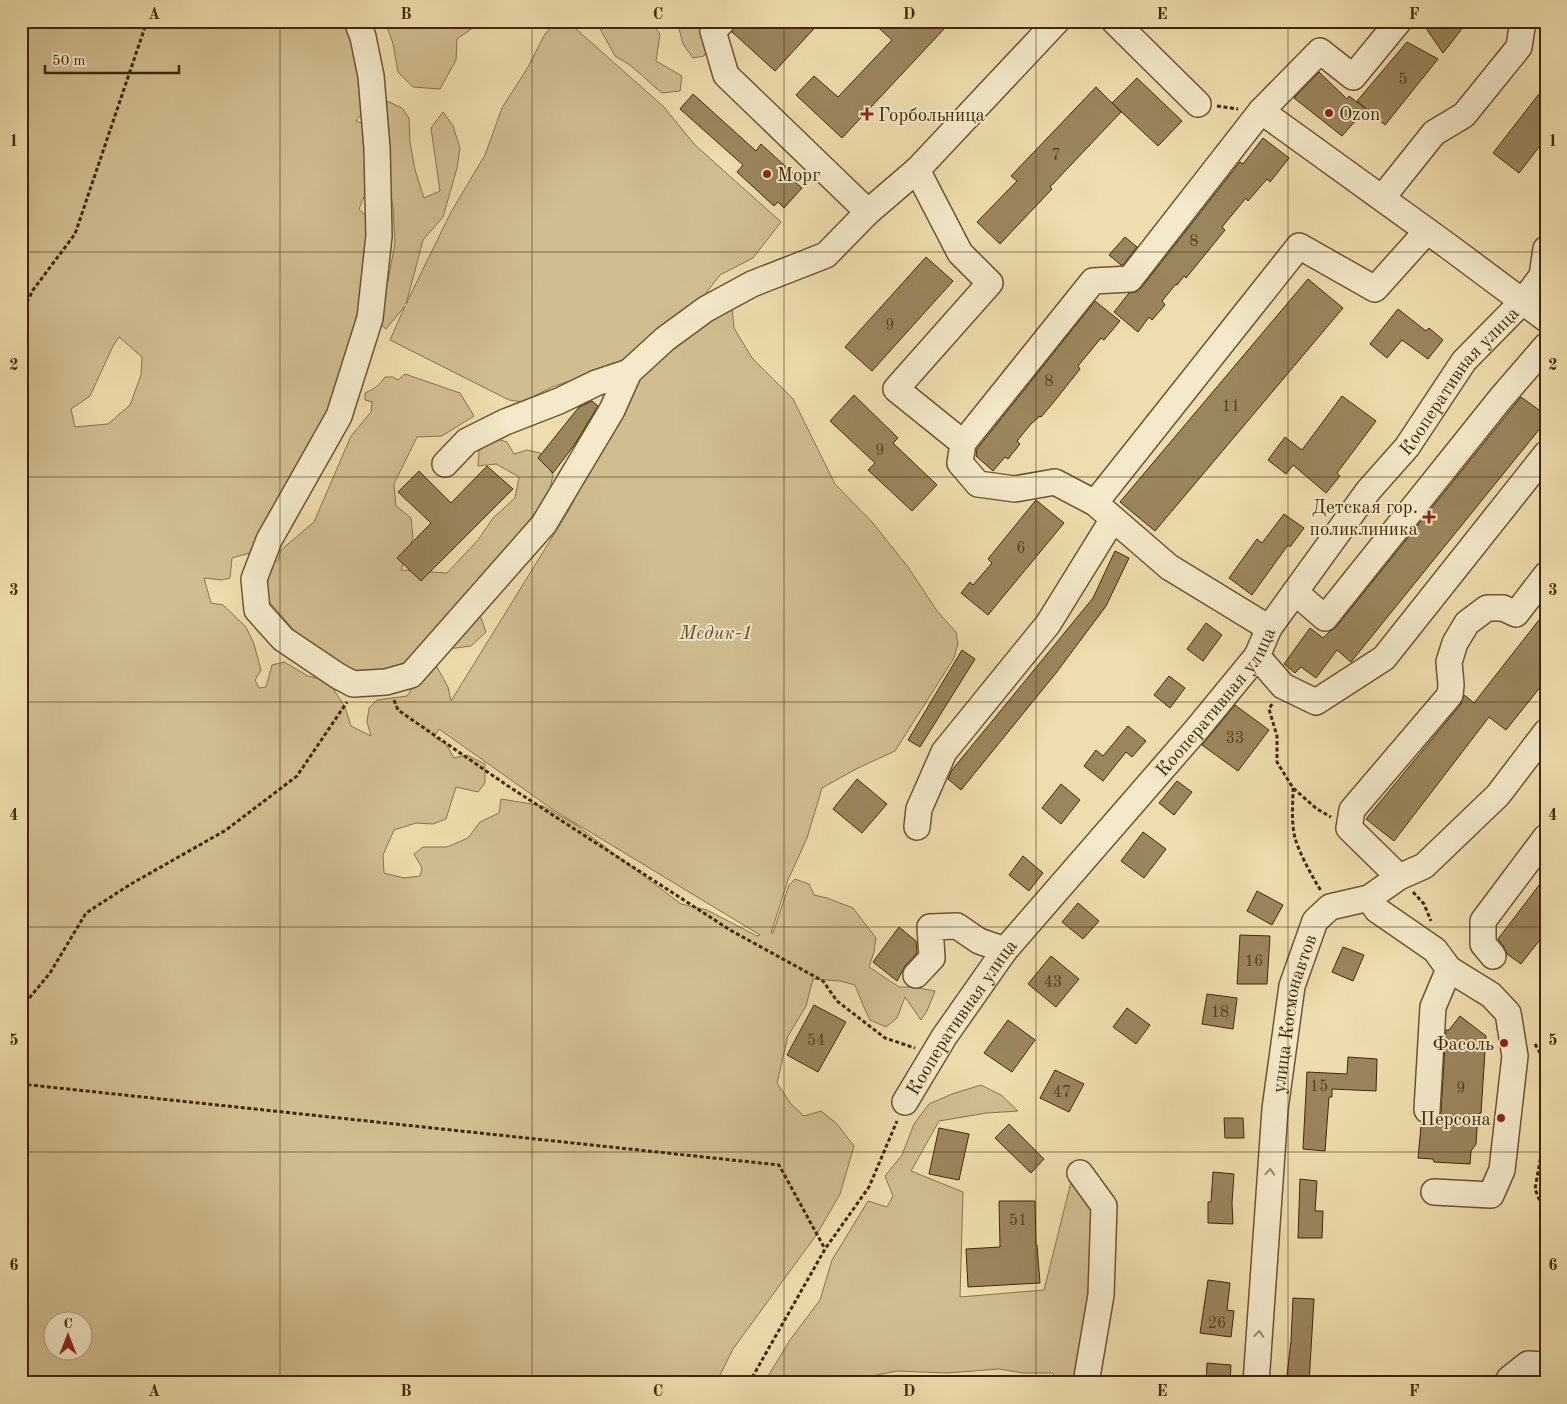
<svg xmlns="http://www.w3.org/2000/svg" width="1567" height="1404" font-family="'Old Standard TT',serif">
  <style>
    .green { fill: #d0be91; stroke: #88734b; fill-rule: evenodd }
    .building { fill: #9a865d; stroke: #402805 }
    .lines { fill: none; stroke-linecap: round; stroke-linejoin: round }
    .minor-casing { stroke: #6c552f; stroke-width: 28 }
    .path { stroke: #402805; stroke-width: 3; stroke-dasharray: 4 2.5; stroke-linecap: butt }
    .minor { stroke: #f4e9ca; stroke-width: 25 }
    .oneway { stroke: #9a8868 }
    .grid { fill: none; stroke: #402805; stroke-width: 1; stroke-opacity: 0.55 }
    .poi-dot { fill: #8f2418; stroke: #f4e9ca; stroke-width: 2 }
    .labels { text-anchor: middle; stroke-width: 4; stroke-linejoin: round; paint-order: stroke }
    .number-label { font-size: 16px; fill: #56401b }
    .poi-label { font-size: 19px; fill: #402805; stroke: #f4e9ca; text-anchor: start }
    .street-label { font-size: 19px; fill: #402805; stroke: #f4e9ca }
    .park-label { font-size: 19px; font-style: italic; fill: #644e28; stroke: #f4e9ca }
    .neatline { fill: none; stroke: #402805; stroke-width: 2 }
    .grid-label { font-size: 16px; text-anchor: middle; font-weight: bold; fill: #402805 }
  </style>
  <rect width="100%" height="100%" fill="#eeddae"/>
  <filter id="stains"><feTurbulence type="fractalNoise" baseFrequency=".004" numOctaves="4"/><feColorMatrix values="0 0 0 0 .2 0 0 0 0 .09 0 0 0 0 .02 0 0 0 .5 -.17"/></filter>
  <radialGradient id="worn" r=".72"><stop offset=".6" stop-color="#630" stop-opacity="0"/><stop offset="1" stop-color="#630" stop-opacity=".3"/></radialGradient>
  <g class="green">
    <path d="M21,21H350L366,108L356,121L369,126L371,179L359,209L367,217L369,233L363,291L354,339L331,415L308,445L306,461L277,501L253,552L232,558L230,578L222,580L204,578L211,603L223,605L246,627L254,644L261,670L255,680L259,688L266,687L272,665L284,662L308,676L328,681L345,707L351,726L371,736L367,722L369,708L377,700L407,696L418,680L437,667L448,687L451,701L569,510L640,369L732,306L734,328L752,358L793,399L835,484L872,522L908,567L937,611L956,632L958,643L954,658L895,751L856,769L822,788L807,838L788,880L771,933H773L789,885L795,879L809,884L814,895L827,898L853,908L876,938L874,952L869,967L899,987H914L935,991L927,1011L921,1020L905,997L897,1018L886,1027L870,1020L863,1005L855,985L840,981L813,979L806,1006L788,1036L777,1083L791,1104L804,1116L821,1111L837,1124L854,1146L840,1194L817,1234L733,1349L716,1383H21ZM119,337L142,357L141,375L130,405L108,424L75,427L71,409L90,396L113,346ZM439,729L552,809L760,935L757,936L707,910L681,904L576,825L543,806L501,799L499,813L480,822L468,838L447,847H423L414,854L422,868L420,876L404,878L384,873L383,855L394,830L416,823L433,824L446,819L456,787L478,792L485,783V764L467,755L454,758L446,744L434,737ZM52,1322H82V1352H52Z"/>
    <polygon points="385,21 490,21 477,25 457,39 456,60 440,89 413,87 398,72 393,44"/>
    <polygon points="556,21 567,21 664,107 694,144 781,222 753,258 720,275 703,297 627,361 552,387 523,402 509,400 390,340 405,306 386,329 371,316 388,281 395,243 393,208 384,148 387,101 402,108 409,118 410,142 415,170 424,198 440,191 431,128 443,112 453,126 460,148 457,168 443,217 423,240 406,304 451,212 485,155 502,108 528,67 545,34"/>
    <polygon points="594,21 650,21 660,34 656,61 682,76 680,91 662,93 630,65 615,56 597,23"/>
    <polygon points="677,21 721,21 704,56 693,58 683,44"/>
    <path d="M405,374L460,393L474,416L442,436L417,437L394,484L396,506L411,518L413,538L401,570L447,573L478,540L493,518L515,498L519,477L496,464L478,466L479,451L494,438L507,442L514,454L527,450L540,453L553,475L546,507L480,615L486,632L471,646L433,651L383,677L347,673L309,647L265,597V568L278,560L281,550L314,522L351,436L371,412L372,402L365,400V393C374,389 380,385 385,377H393L398,380Z"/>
    <polygon points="981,1085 1001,1095 1018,1111 987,1113 939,1121 911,1171 963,1192 960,1297 1044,1290 1074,1170 1092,1199 1097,1383 1056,1383 1053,1373 1023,1373 999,1369 947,1373 897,1371 872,1376 864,1383 764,1383 790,1340 820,1300 832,1260 868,1201 887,1207 893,1196 885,1176 902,1155 914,1124 929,1104 952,1094"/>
  </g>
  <g class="building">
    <polygon points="738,21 821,21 775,71 732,32"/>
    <polygon points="871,21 936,21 944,29 842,138 796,95 814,76 838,97 892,40"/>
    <polygon points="1421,21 1468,21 1443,53"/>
    <polygon points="1407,42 1438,59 1385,125 1357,101"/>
    <polygon points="1319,72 1347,99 1349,96 1366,109 1342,136 1294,98"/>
    <polygon points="1137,78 1182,121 1158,146 1112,103"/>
    <polygon points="1546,85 1546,138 1519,173 1493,153"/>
    <polygon points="1096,87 1121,112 1050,187 1052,189 1000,244 977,222 1017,181 1011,176"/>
    <polygon points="693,94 756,151 761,144 797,177 794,181 802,188 784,208 778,202 774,206 737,172 743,165 680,109"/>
    <polygon points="1263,138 1289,158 1270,182 1267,179 1248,201 1246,198 1222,227 1225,230 1186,278 1184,276 1177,285 1176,284 1162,301 1165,305 1152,320 1149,317 1138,332 1114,312 1129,293 1136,292 1141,288 1240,162 1243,164"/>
    <polygon points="1125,237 1137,247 1123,265 1121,265 1109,255"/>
    <polygon points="926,257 953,281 872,371 845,347"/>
    <polygon points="1308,279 1343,308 1155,531 1120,502"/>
    <polygon points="1095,301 1120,321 1104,340 1101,338 1078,366 1080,369 1053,403 1041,417 1040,416 1031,424 1017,441 1020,444 1008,459 1005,457 993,471 976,456 977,449"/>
    <polygon points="1398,309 1426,331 1429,328 1443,340 1428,359 1402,340 1387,358 1370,344"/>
    <polygon points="854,395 898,438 893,443 937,485 912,511 868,470 875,463 830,421"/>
    <polygon points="1342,396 1376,421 1337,473 1340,476 1326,493 1293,465 1286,474 1268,460 1285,437 1302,450"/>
    <polygon points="1521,397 1546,415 1546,421 1351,662 1337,650 1316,678 1301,667 1295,673 1284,664 1310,628 1323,638 1329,632 1336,627"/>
    <polygon points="592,401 598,406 575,444 553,473 538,458 579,407"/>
    <polygon points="487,466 513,489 421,581 397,558 431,523 398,492 419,471 451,503"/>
    <polygon points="1036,500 1064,523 988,615 961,593 970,582 973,585 992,563 988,559"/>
    <polygon points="1284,514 1304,528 1290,547 1288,545 1252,595 1229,578 1257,539 1262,543"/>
    <polygon points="1115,551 1129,558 1106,606 1056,673 961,790 948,779 952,770 1093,598"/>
    <polygon points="1546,611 1546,680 1506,730 1489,717 1394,841 1366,819 1461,704 1464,695 1474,703"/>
    <polygon points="1206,623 1222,635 1203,661 1187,649"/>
    <polygon points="962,650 975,659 920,747 908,740"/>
    <polygon points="1169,676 1185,688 1170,708 1154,695"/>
    <polygon points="1235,705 1269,730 1238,771 1202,745"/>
    <polygon points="1128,726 1146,741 1132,757 1126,752 1103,781 1084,766 1096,750 1103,756"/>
    <polygon points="857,779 887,804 862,833 833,809"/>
    <polygon points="1177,781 1192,792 1174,815 1159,803"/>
    <polygon points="1061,784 1080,800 1061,824 1042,808"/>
    <polygon points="1143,832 1166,849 1144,878 1121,861"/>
    <polygon points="1023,856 1043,873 1029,891 1009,875"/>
    <polygon points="1546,876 1546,932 1521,964 1507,954 1504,947 1498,939"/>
    <polygon points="1257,891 1283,905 1272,925 1247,911"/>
    <polygon points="1078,903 1099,921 1083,939 1062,922"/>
    <polygon points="899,927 916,941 917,953 905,966 897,981 873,962"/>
    <polygon points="1240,935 1270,936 1267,984 1237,984"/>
    <polygon points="1343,947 1364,955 1353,981 1332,972"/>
    <polygon points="1051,956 1079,979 1056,1007 1028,984"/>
    <polygon points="1207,994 1237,998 1233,1029 1202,1024"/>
    <polygon points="814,1005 846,1022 818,1072 787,1055"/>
    <polygon points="1127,1008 1150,1025 1136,1044 1113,1027"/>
    <polygon points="1460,1016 1486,1036 1481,1113 1478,1114 1476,1144 1471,1151 1470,1164 1434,1162 1433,1159 1418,1158 1421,1126 1439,1126 1441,1111 1446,1030 1449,1030"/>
    <polygon points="1008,1020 1035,1040 1012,1072 984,1053"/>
    <polygon points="1348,1057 1377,1059 1376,1091 1332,1089 1332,1097 1329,1097 1325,1151 1303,1149 1307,1072 1347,1074"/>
    <polygon points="1055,1070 1084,1084 1069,1112 1040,1098"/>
    <polygon points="1224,1118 1243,1118 1244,1138 1225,1138"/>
    <polygon points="1009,1124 1044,1159 1031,1173 995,1138"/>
    <polygon points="939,1128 969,1134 959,1180 929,1174"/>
    <polygon points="1213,1172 1234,1174 1232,1203 1233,1224 1208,1223 1208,1202 1211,1202"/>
    <polygon points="1300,1179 1317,1181 1315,1211 1323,1211 1322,1238 1298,1238"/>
    <polygon points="999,1201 1035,1201 1036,1245 1037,1245 1040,1283 968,1287 966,1249 1000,1247"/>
    <polygon points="1208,1280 1230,1283 1227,1310 1234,1311 1231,1337 1200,1333"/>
    <polygon points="1293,1298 1314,1299 1309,1383 1286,1383 1291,1341"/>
    <polygon points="1207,1363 1231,1365 1230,1383 1206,1383"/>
  </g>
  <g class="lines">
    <g class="minor-casing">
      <g id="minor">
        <polyline points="357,21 363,37 371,76 377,148 379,236 370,318 339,416 269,540 254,579 257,610 283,639 338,676 353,684 386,682 411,675 544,524 612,410 629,372"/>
        <polyline points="723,21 713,31 726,75 868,212"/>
        <polyline points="1114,21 1198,104"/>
        <polyline points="1261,111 1448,246 1546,319"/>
        <polyline points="917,170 960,253 990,283 896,389 963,443"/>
        <polyline points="1382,198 1434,133 1464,115 1519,47 1523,21"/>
        <polyline points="445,464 467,441 505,422 559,401 596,383 629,372 665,339 706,309 752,284 826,255 868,212 917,170 1057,21"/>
        <polyline points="1095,503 1299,246 1375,289 1427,231"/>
        <polyline points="1295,592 1325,618 1501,398 1546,346"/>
        <polyline points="1269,628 1169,567 1095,503 1055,482 1015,489 978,484 960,463 963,443 1093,281 1130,279 1261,111 1320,51 1353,77 1399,21"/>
        <polyline points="1257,656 1283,686 1316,702 1384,658 1546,454"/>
        <polyline points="917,827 919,809 944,752 1048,624 1113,519"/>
        <polyline points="1399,877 1349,828 1352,810 1450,695 1451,685 1449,662 1455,643 1467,623 1487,608 1503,608 1516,614 1546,575"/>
        <polyline points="1369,898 1377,910 1435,950 1449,969 1491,995 1508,1013 1515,1056 1502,1170 1491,1195 1434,1192"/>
        <polyline points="1493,956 1483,944 1483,921 1546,837"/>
        <polyline points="916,975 932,958 930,927 957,926 979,941 1005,950"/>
        <path id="s1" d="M905,1102L944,1037L1005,950L1197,729L1257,656L1269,628L1368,491L1407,447L1464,361L1523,301L1542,276L1546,249"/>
        <polyline points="1427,1110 1433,1007 1449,969"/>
        <polyline points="1080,1173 1104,1206 1101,1295 1086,1383"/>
        <path id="s2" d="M1256,1383L1275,1109L1292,986L1315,921L1330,907L1369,898L1399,877L1424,866L1498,795L1546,732"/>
        <polyline points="1508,1383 1509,1379 1528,1364 1546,1365"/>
      </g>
    </g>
    <g class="path">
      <polyline points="1217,106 1238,109"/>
      <polyline points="21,314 33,290 75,234 147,21"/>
      <polyline points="394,700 398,710 505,784 730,930 823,981 837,1001 885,1038 915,1048"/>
      <polyline points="1272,704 1269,709 1277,736 1277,762 1293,788 1317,809 1331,817"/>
      <path d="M1293,788C1293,804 1291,822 1295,838C1300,855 1312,876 1321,891"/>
      <polyline points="1413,892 1424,904 1431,921"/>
      <polyline points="21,1008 50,973 86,913 131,884 226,830 297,776 347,702"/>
      <polyline points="1535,1044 1543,1058 1543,1144 1535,1189 1546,1216"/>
      <polyline points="21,1084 779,1165 825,1249"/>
      <polyline points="749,1383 825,1249 869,1187 897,1121"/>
    </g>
    <use href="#minor" class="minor"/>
  </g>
  <defs><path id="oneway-chevron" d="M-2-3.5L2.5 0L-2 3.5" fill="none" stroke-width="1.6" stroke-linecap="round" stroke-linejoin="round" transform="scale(1.25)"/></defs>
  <g class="oneway">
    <use href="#oneway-chevron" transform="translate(1270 1172) rotate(-86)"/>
    <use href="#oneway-chevron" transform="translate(1259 1334) rotate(-86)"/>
  </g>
  <path class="grid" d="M280,21V1383M532,21V1383M784,21V1383M1036,21V1383M1288,21V1383M21,252H1546M21,477H1546M21,702H1546M21,927H1546M21,1152H1546"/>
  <g class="poi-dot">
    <circle cx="1329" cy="113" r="5"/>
    <path d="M864.5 106.5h5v5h5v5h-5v5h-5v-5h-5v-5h5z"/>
    <circle cx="767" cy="174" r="5"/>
    <path d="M1426.5 509.5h5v5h5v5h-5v5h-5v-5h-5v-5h5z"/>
    <circle cx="1504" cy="1043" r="5"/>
    <circle cx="1501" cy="1118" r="5"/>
  </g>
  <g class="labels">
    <g class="number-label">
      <text x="1403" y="84">5</text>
      <text x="1056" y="160">7</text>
      <text x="1194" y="246">8</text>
      <text x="890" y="330">9</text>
      <text x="1049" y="386">8</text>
      <text x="1231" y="411">11</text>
      <text x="880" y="455">9</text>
      <text x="1021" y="553">6</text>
      <text x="1235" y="743">33</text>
      <text x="1254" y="966">16</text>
      <text x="1053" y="987">43</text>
      <text x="1220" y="1017">18</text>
      <text x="816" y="1045">54</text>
      <text x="1319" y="1091">15</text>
      <text x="1461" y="1093">9</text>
      <text x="1062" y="1097">47</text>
      <text x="1018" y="1225">51</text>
      <text x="1217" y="1328">26</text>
    </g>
    <g class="poi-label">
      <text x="1339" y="120">Ozon</text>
      <text x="878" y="121">Горбольница</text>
      <text x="777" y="181">Морг</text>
      <text x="1418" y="513" text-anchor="end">Детская гор.<tspan x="1418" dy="22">поликлиника</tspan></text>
      <text x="1494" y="1050" text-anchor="end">Фасоль</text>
      <text x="1491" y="1125" text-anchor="end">Персона</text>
    </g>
    <g class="street-label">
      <text dy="7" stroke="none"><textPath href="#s1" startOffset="912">Кооперативная улица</textPath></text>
      <text dy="7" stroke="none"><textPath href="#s1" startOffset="508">Кооперативная улица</textPath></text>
      <text dy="7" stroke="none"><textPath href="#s2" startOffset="372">улица Космонавтов</textPath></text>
      <text dy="7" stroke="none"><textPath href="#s1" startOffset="102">Кооперативная улица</textPath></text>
    </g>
    <g class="park-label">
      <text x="716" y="639">Медик-1</text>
    </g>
  </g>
  <rect width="1567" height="1404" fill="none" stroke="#eeddae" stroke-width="55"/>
  <g transform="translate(68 1336)"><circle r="24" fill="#f4e9ca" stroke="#ac9c7b"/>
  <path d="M0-4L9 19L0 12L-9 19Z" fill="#8f2418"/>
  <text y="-8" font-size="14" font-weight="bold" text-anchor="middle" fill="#402805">С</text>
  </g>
  <path d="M45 65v8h134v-8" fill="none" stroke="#402805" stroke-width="2.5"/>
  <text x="52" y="65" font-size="15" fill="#402805" stroke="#f4e9ca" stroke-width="4" paint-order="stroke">50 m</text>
  <rect x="28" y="28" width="1512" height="1348" class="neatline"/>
  <g class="grid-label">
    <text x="154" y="19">A</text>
    <text x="406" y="19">B</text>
    <text x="658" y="19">C</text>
    <text x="909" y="19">D</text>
    <text x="1162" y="19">E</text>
    <text x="1414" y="19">F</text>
    <text x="14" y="146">1</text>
    <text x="1553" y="146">1</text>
    <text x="14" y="370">2</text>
    <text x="1553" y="370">2</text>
    <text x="14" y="595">3</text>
    <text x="1553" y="595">3</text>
    <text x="14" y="820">4</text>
    <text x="1553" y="820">4</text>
    <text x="14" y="1045">5</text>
    <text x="1553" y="1045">5</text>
    <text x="14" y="1270">6</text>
    <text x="1553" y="1270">6</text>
    <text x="154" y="1396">A</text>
    <text x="406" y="1396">B</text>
    <text x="658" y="1396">C</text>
    <text x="909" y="1396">D</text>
    <text x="1162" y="1396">E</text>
    <text x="1414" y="1396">F</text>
  </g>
  <rect width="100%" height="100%" filter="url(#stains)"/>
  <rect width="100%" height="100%" fill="url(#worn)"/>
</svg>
